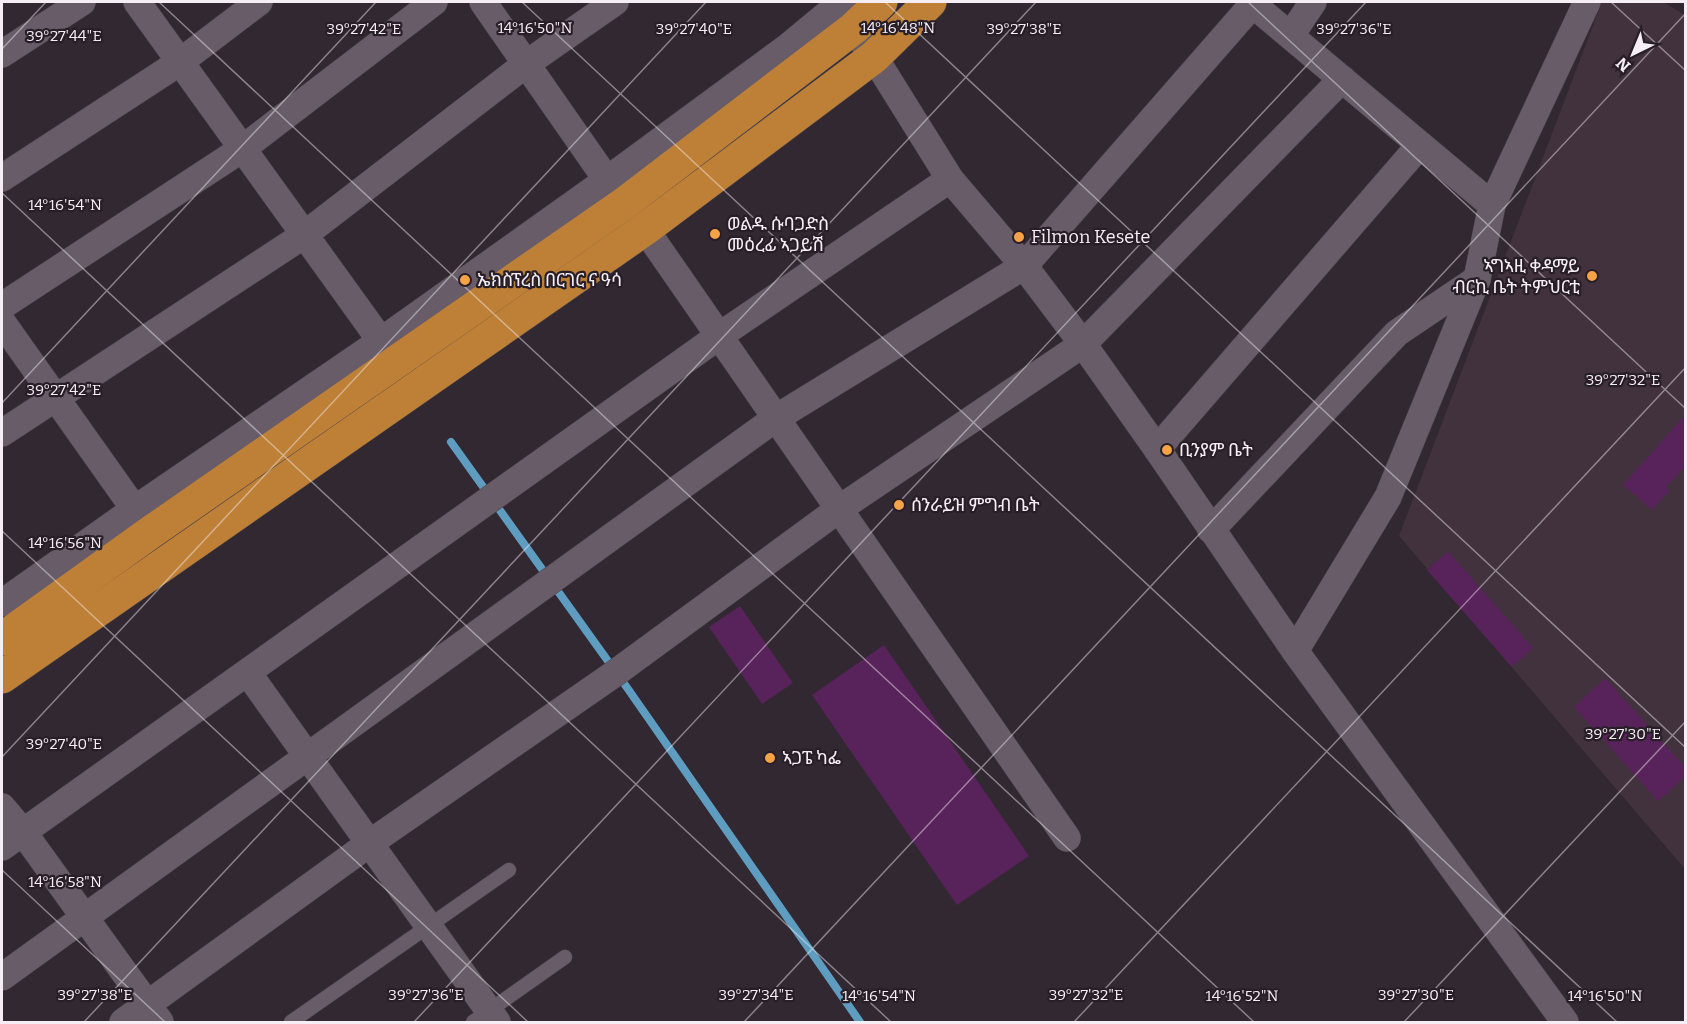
<svg xmlns="http://www.w3.org/2000/svg" width="1687" height="1024" font-family="Bitter,'Noto Sans Ethiopic',serif">
  <style>
    .education { fill: #42323d }
    .lines { fill: none; stroke-linecap: round; stroke-linejoin: round }
    .stream { stroke: #5e9dc0; stroke-width: 8 }
    .building { fill: #58235a }
    .service-casing { stroke: #4f464f; stroke-width: 15 }
    .minor-casing { stroke: #4f464f; stroke-width: 28 }
    .trunk-casing { stroke: #4f464f; stroke-width: 34 }
    .service { stroke: #675c67; stroke-width: 14 }
    .minor { stroke: #675c67; stroke-width: 27 }
    .trunk { stroke: #be8036; stroke-width: 33 }
    .ticks { fill: none; stroke: #f5eff5; stroke-width: 1.5; stroke-opacity: 0.45 }
    .poi-dot { fill: #f6a247; stroke: #281e28; stroke-width: 2 }
    .labels { text-anchor: middle; stroke-width: 4.5; stroke-linejoin: round; paint-order: stroke }
    .poi-label { font-size: 18px; fill: #f5eff5; stroke: #281e28; text-anchor: start }
    .ticks-label { font-size: 15px; text-anchor: middle; fill: #f5eff5; stroke: #281e28; stroke-width: 4.5; stroke-linejoin: round; paint-order: stroke }
  </style>
  <rect width="100%" height="100%" fill="#322832"/>
  <polygon class="education" points="1602,2 1664,2 1686,16 1685,869 1399,536"/>
  <g class="lines">
    <polyline class="stream" points="451,442 628,689 860,1022"/>
  </g>
  <g class="building">
    <polygon points="1686,414 1686,466 1666,487 1670,490 1652,510 1623,485"/>
    <polygon points="1448,551 1533,648 1512,667 1427,570"/>
    <polygon points="740,606 793,683 762,704 709,627"/>
    <polygon points="884,645 1029,856 957,905 812,695"/>
    <polygon points="1605,678 1686,768 1686,776 1658,801 1574,707"/>
  </g>
  <g class="lines">
    <g class="service-casing">
      <g id="service">
        <polyline points="291,1022 509,870"/>
        <polyline points="473,1022 565,957"/>
      </g>
    </g>
    <g class="minor-casing">
      <g id="minor">
        <polyline points="137,2 381,341"/>
        <polyline points="483,2 607,180 645,229 1067,838"/>
        <polyline points="834,2 874,57 950,179 1024,266 1083,344 1157,449 1295,651 1565,1022"/>
        <polyline points="1250,2 1492,205"/>
        <polyline points="1291,35 1313,2"/>
        <polyline points="2,54 82,2"/>
        <polyline points="2,178 180,62 259,2"/>
        <polyline points="2,306 242,149 434,2"/>
        <polyline points="2,322 145,524"/>
        <polyline points="2,433 304,235 526,64 615,2"/>
        <polyline points="1157,449 1420,145"/>
        <polyline points="1211,530 1397,333 1477,279"/>
        <polyline points="2,603 135,509 381,341 607,180 789,46 842,2"/>
        <polyline points="1295,651 1388,497 1477,279 1492,205 1587,2"/>
        <polyline points="248,673 497,1022"/>
        <polyline points="2,807 23,832 160,1022"/>
        <polyline points="2,847 719,336 950,179"/>
        <polyline points="2,977 776,418 1024,266 1253,4"/>
        <polyline points="123,1022 370,843 614,674 839,509 1083,344 1342,79"/>
      </g>
    </g>
    <g class="trunk-casing">
      <g id="trunk">
        <polyline points="2,639 151,532 625,203 854,28 881,2"/>
        <polyline points="2,677 645,229 874,57 930,2"/>
      </g>
    </g>
    <use href="#service" class="service"/>
    <use href="#minor" class="minor"/>
    <use href="#trunk" class="trunk"/>
  </g>
  <path class="ticks" d="M159,2L1254,1022M522,2L1617,1022M885,2L1686,748M1248,2L1686,409M1611,2L1686,71M2,49L46,2M2,193L891,1022M2,403L376,2M2,531L528,1022M2,757L706,2M2,870L165,1022M84,1022L1036,2M414,1022L1366,2M744,1022L1686,13M1074,1022L1686,367M1404,1022L1686,721"/>
  <g class="poi-dot">
    <circle cx="715" cy="234" r="6"/>
    <circle cx="1019" cy="237" r="6"/>
    <circle cx="1592" cy="276" r="6"/>
    <circle cx="465" cy="280" r="6"/>
    <circle cx="1167" cy="450" r="6"/>
    <circle cx="899" cy="505" r="6"/>
    <circle cx="770" cy="758" r="6"/>
  </g>
  <g class="labels">
    <g class="poi-label">
      <text x="727" y="230">ወልዱ ሱባጋድስ<tspan x="727" dy="21">መዕረፊ ኣጋይሽ</tspan></text>
      <text x="1031" y="243">Filmon Kesete</text>
      <text x="1580" y="272" text-anchor="end">ኣግኣዚ ቀዳማይ<tspan x="1580" dy="21">ብርኪ ቤት ትምህርቲ</tspan></text>
      <text x="477" y="286">ኤክስፕረስ በርገር ና ዓሳ</text>
      <text x="1179" y="456">ቢንያም ቤት</text>
      <text x="911" y="511">ሰንራይዝ ምግብ ቤት</text>
      <text x="782" y="764">ኣጋፔ ካፌ</text>
    </g>
  </g>
  <g class="ticks-label">
    <text x="535" y="33">14°16'50"N</text>
    <text x="898" y="33">14°16'48"N</text>
    <text x="364" y="34">39°27'42"E</text>
    <text x="694" y="34">39°27'40"E</text>
    <text x="1024" y="34">39°27'38"E</text>
    <text x="1354" y="34">39°27'36"E</text>
    <text x="64" y="41">39°27'44"E</text>
    <text x="65" y="210">14°16'54"N</text>
    <text x="1623" y="385">39°27'32"E</text>
    <text x="64" y="395">39°27'42"E</text>
    <text x="65" y="548">14°16'56"N</text>
    <text x="1623" y="739">39°27'30"E</text>
    <text x="64" y="749">39°27'40"E</text>
    <text x="65" y="887">14°16'58"N</text>
    <text x="95" y="1000">39°27'38"E</text>
    <text x="426" y="1000">39°27'36"E</text>
    <text x="756" y="1000">39°27'34"E</text>
    <text x="1086" y="1000">39°27'32"E</text>
    <text x="1416" y="1000">39°27'30"E</text>
    <text x="879" y="1001">14°16'54"N</text>
    <text x="1242" y="1001">14°16'52"N</text>
    <text x="1605" y="1001">14°16'50"N</text>
  </g>
  <rect width="1687" height="1024" fill="none" stroke="#f5eff5" stroke-width="6"/>
  <g transform="translate(1633 54) rotate(223)" stroke="#281e28" stroke-width="4.5" paint-order="stroke">
  <path d="M0-4.5L10 22L0 15L-10 22Z" fill="#f5eff5"/>
  <text y="-9" font-size="16" font-weight="bold" text-anchor="middle" fill="#f5eff5">N</text>
  </g>
</svg>
